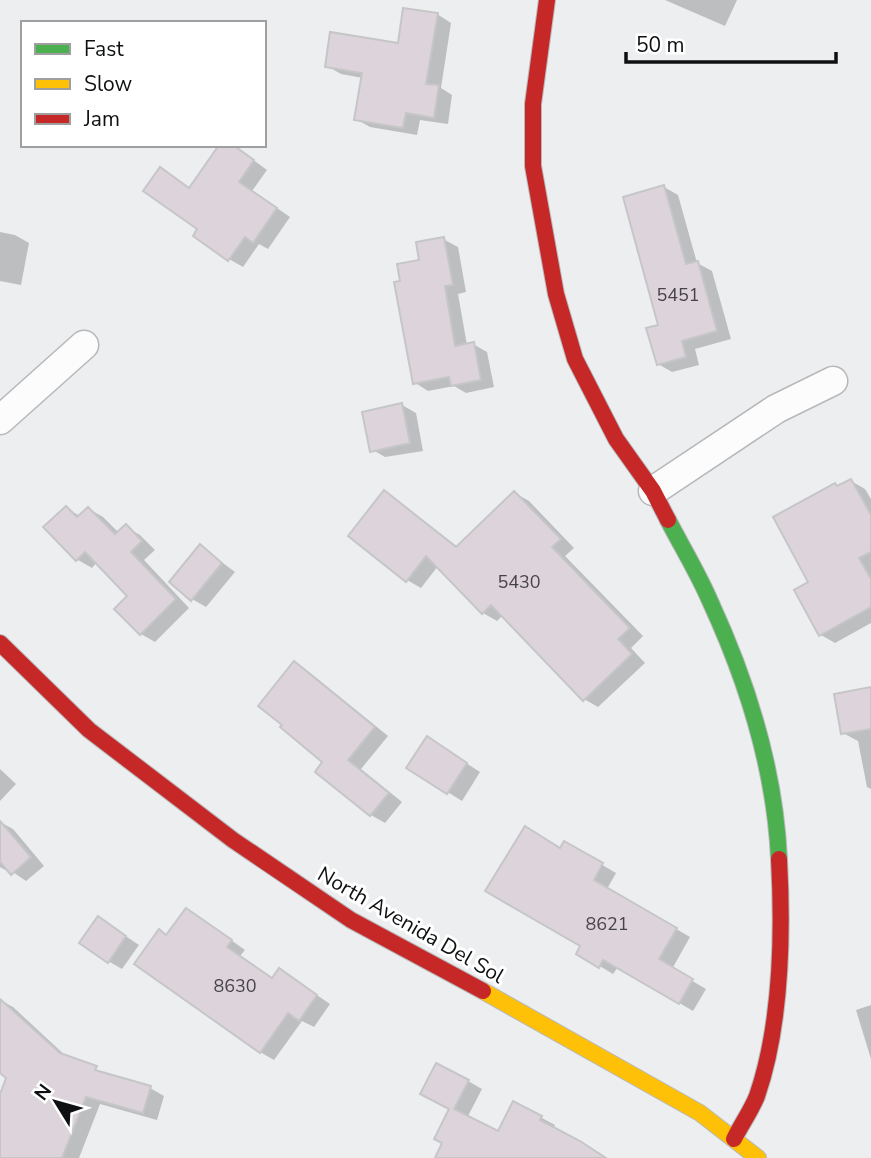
<svg xmlns="http://www.w3.org/2000/svg" width="871" height="1158" font-family="'Nunito Sans',sans-serif">
  <style>
    .shadow { fill: #0003 }
    .building { fill: #ddd4db; stroke: #c6c6c7; stroke-width: 2 }
    .lines { fill: none; stroke-linecap: round; stroke-linejoin: round }
    .street-casing { stroke: #b7b8ba; stroke-width: 31 }
    .fast-casing { stroke: #b7b8ba; stroke-width: 18 }
    .slow-casing { stroke: #b7b8ba; stroke-width: 18 }
    .jam-casing { stroke: #b7b8ba; stroke-width: 18 }
    .street { stroke: #fcfcfd; stroke-width: 28 }
    .fast { stroke: #4caf50; stroke-width: 16 }
    .slow { stroke: #ffc107; stroke-width: 16 }
    .jam { stroke: #c62828; stroke-width: 16 }
    .labels { text-anchor: middle; stroke-width: 6; stroke-linejoin: round; paint-order: stroke }
    .number-label { font-size: 18px; fill: #464447 }
    .street-label { font-size: 21px; fill: #0f1011; stroke: #fff }
  </style>
  <rect width="100%" height="100%" fill="#eceef0"/>
  <g class="shadow">
    <polygon points="665,0 737,0 725,26"/>
    <polygon points="437,14 451,23 441,88 452,95 448,124 420,120 417,135 370,127 356,119 363,78 341,74 327,66 399,45"/>
    <polygon points="238,149 267,170 252,191 290,217 268,249 259,244 243,267 229,259 200,229 191,189"/>
    <polygon points="664,187 678,195 697,263 712,271 731,339 695,349 699,365 672,372 658,364"/>
    <polygon points="0,232 15,235 29,243 21,285 0,281"/>
    <polygon points="443,239 458,247 466,292 458,294 467,345 473,344 487,352 494,387 466,393 454,386 428,391 414,382 402,282"/>
    <polygon points="402,405 416,413 423,451 385,457 371,449"/>
    <polygon points="851,481 865,489 871,499 871,623 835,643 821,635 810,582 835,485 839,487"/>
    <polygon points="384,492 398,501 458,547 515,493 529,501 574,548 565,556 643,636 631,648 645,663 598,707 584,699 503,615 497,621 483,613 438,566 421,588 407,580"/>
    <polygon points="66,508 80,516 89,509 103,517 119,533 126,527 140,535 155,550 144,560 189,608 155,642 141,634 130,596 97,562 92,568 78,560 46,527"/>
    <polygon points="200,546 235,572 206,607 192,599"/>
    <polygon points="295,663 309,672 388,736 361,769 402,802 385,823 371,815 317,771 325,762"/>
    <polygon points="871,689 871,789 867,787 858,741 843,733"/>
    <polygon points="441,747 480,772 462,801 408,767"/>
    <polygon points="0,769 16,784 0,801"/>
    <polygon points="0,822 13,829 44,866 26,881 7,868 5,870 0,867"/>
    <polygon points="565,843 616,873 607,889 690,937 672,969 706,989 693,1011 618,967 613,974 578,953 583,945 561,850"/>
    <polygon points="200,918 245,950 240,956 273,979 280,970 330,1004 314,1027 302,1021 274,1060 260,1052 168,936"/>
    <polygon points="112,927 139,945 122,969 108,961"/>
    <polygon points="0,1000 13,1007 68,1058 110,1076 150,1088 164,1096 157,1120 100,1104 79,1158 0,1158 0,1099 8,1078 0,1070"/>
    <polygon points="871,1005 871,1059 856,1010"/>
    <polygon points="468,1081 482,1089 467,1118 498,1133 514,1103 555,1125 553,1129 605,1158 437,1158 444,1143 436,1138"/>
  </g>
  <g class="building">
    <polygon points="403,8 438,13 426,84 439,85 434,118 406,113 403,128 354,120 362,73 325,67 330,32 398,43"/>
    <polygon points="219,145 233,145 254,160 239,182 277,208 253,243 245,237 228,261 193,236 197,229 143,191 160,167 189,188"/>
    <polygon points="664,185 686,264 698,261 717,331 682,341 686,357 657,365 646,328 658,325 623,197"/>
    <polygon points="444,237 453,285 445,286 455,346 474,342 481,380 451,386 449,377 413,384 394,282 400,281 397,264 419,260 416,242"/>
    <polygon points="402,403 410,443 370,452 362,412"/>
    <polygon points="851,479 871,515 871,552 859,558 871,579 871,607 819,636 794,590 808,582 773,517 835,483 837,486"/>
    <polygon points="384,490 456,547 514,491 561,539 552,547 630,628 618,639 632,654 583,701 491,605 482,614 426,556 406,582 348,536"/>
    <polygon points="66,506 77,517 88,507 115,534 126,524 142,541 131,552 176,599 140,635 114,609 127,596 85,552 76,561 43,527"/>
    <polygon points="200,544 222,563 191,601 169,582"/>
    <polygon points="294,661 375,727 348,760 389,793 370,816 315,772 322,762 280,727 282,725 258,706"/>
    <polygon points="871,687 871,729 841,734 834,694"/>
    <polygon points="427,736 467,763 447,794 406,768"/>
    <polygon points="0,821 31,857 11,875 0,862"/>
    <polygon points="525,826 560,848 564,841 603,863 594,880 677,928 659,959 693,979 679,1004 603,960 599,968 576,954 580,946 485,891"/>
    <polygon points="186,908 232,940 227,947 272,978 279,968 317,995 299,1021 288,1013 260,1053 134,964 159,929 166,935"/>
    <polygon points="98,916 126,936 108,963 79,943"/>
    <polygon points="0,999 60,1053 97,1066 95,1070 151,1086 143,1113 86,1097 62,1158 0,1158 0,1094 6,1078 0,1073"/>
    <polygon points="436,1063 469,1080 454,1109 498,1131 513,1101 542,1116 540,1120 580,1141 606,1158 435,1158 442,1143 434,1139 449,1109 420,1094"/>
  </g>
  <g class="lines">
    <g class="street-casing">
      <g id="street">
        <polyline points="0,420 84,345"/>
        <polyline points="653,491 776,409 833,381"/>
      </g>
    </g>
    <g class="fast-casing">
      <path id="fast" d="M668,520C682,547 698,573 710,601C747,681 775,771 779,859"/>
    </g>
    <g class="slow-casing">
      <polyline id="slow" points="483,991 700,1113 758,1158"/>
    </g>
    <g class="jam-casing">
      <g id="jam">
        <polyline points="547,0 533,104 533,166 556,294 575,359 616,439 653,491 668,520"/>
        <polyline points="0,643 89,730 233,840 351,920 483,991"/>
        <path d="M734,1139C741,1125 751,1111 757,1096C781,1026 783,933 779,859"/>
      </g>
    </g>
    <use href="#street" class="street"/>
    <use href="#fast" class="fast"/>
    <use href="#slow" class="slow"/>
    <use href="#jam" class="jam"/>
  </g>
  <g class="labels">
    <g class="number-label">
      <text x="678" y="301">5451</text>
      <text x="519" y="588">5430</text>
      <text x="607" y="930">8621</text>
      <text x="235" y="992">8630</text>
    </g>
    <g class="street-label">
      <text transform="translate(411 925) rotate(30)" y="7">North Avenida Del Sol</text>
    </g>
  </g>
  <rect x="21" y="21" width="245" height="126" fill="#ffffff" stroke="#9f9fa0" stroke-width="2"/>
  <rect x="35" y="44" width="35" height="10" fill="#4caf50" stroke="#9f9fa0" stroke-width="2"/>
  <text x="84" y="56" font-size="21" fill="#0f1011">Fast</text>
  <rect x="35" y="79" width="35" height="10" fill="#ffc107" stroke="#9f9fa0" stroke-width="2"/>
  <text x="84" y="91" font-size="21" fill="#0f1011">Slow</text>
  <rect x="35" y="114" width="35" height="10" fill="#c62828" stroke="#9f9fa0" stroke-width="2"/>
  <text x="84" y="126" font-size="21" fill="#0f1011">Jam</text>
  <g transform="translate(56 1102) rotate(307)" stroke="#ffffff" stroke-width="5" paint-order="stroke">
  <path d="M0-5L12 26L0 18L-12 26Z" fill="#0f1011"/>
  <text y="-10" font-size="19" font-weight="bold" text-anchor="middle" fill="#0f1011">N</text>
  </g>
  <path d="M626 52v10h210v-10" fill="none" stroke="#0f1011" stroke-width="3.5"/>
  <text x="636" y="52" font-size="21" fill="#0f1011" stroke="#ffffff" stroke-width="5" paint-order="stroke">50 m</text>
</svg>
